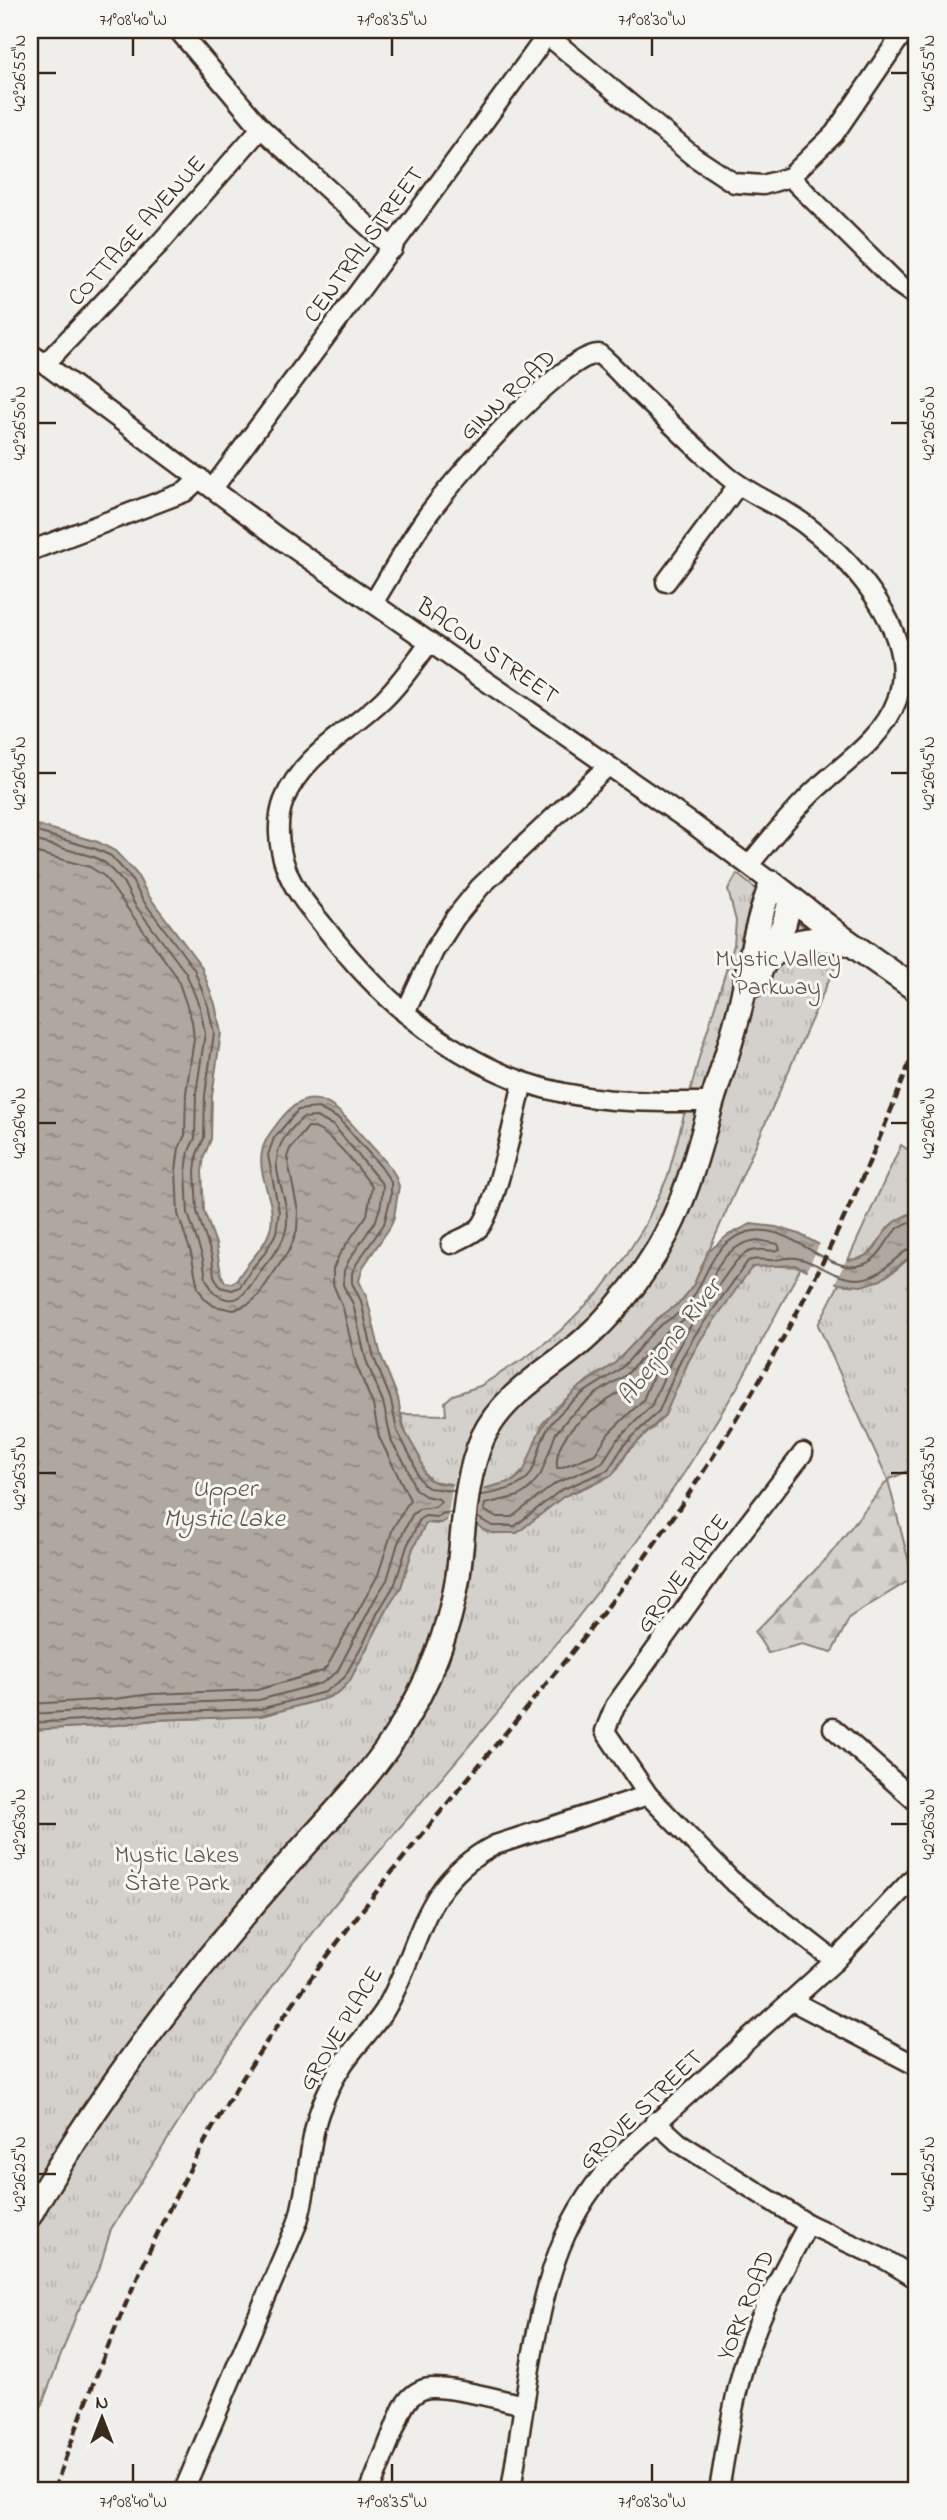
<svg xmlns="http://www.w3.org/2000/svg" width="947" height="2520" font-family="'Indie Flower',sans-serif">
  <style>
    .forest { fill: url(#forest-firs); stroke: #887e75; stroke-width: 2 }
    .park { fill: url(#park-tufts); stroke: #887e75; stroke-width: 2 }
    .water { fill: url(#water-ripples); stroke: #81766d; stroke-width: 2 }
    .pier { fill: #efeeea }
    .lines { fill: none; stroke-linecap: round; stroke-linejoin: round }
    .shore { stroke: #695c52; stroke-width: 2 }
    .minor-casing { stroke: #3b2a1e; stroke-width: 23 }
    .major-casing { stroke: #3b2a1e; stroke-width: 28 }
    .minor { stroke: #f6f6f2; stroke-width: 18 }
    .major { stroke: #f6f6f2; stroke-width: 23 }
    .rail { stroke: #3b2a1e; stroke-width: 4.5; stroke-dasharray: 10 5; stroke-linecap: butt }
    .ticks { fill: none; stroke: #3b2a1e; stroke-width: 2.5 }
    .labels { text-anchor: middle; stroke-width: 6; stroke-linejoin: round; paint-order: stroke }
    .street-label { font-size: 24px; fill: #3b2a1e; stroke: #f6f6f2 }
    .park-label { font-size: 24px; fill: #61544a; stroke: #f6f6f2 }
    .water-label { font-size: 26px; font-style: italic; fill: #64564c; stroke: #f6f6f2 }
    .neatline { fill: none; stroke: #3b2a1e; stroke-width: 2.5 }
    .ticks-label { font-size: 18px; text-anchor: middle; fill: #3b2a1e }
  </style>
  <defs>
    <pattern id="forest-firs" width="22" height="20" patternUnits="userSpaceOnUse" patternTransform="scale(1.75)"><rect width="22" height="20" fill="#d4d1cc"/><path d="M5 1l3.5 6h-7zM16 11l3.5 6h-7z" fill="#b7b4af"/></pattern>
    <pattern id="park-tufts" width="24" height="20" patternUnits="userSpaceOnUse" patternTransform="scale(1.75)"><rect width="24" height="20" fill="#d4d1cc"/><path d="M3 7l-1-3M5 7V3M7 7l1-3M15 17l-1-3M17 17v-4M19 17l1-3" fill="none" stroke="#b7b4af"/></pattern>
    <pattern id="water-ripples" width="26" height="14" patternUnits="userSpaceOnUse" patternTransform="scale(1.75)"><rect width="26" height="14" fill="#afa8a1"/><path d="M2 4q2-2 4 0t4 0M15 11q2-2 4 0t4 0" fill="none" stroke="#908983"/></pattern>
  </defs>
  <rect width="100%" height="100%" fill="#efeeea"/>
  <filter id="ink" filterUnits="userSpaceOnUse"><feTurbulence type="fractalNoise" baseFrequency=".0143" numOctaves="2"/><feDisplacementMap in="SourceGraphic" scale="14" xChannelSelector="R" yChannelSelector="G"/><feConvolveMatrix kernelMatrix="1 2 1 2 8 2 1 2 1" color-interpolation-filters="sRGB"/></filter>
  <g filter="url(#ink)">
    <polygon class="forest" points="888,1480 913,1578 850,1617 832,1652 802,1644 768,1653 755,1632 827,1558"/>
    <g class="park">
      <polygon points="737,874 840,955 694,1284 682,1301 657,1319 615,1363 588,1380 558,1406 542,1424 527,1467 513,1481 483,1489 432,1481 424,1473 420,1458 407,1437 401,1414 446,1415 445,1402 453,1395 480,1386 528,1356 560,1331 602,1289 620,1265 644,1227 668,1176 700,1054 734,945 736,921 728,890"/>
      <path d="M901,1145L917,1156V1211C909,1215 898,1218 891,1225C874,1242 879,1257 848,1260Z"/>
      <path d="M917,1251V1467L888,1480L818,1325L839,1284C876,1290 892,1274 917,1251Z"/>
      <polygon points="757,1265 801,1267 738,1386 684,1473 637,1541 574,1622 334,1905 275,1983 197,2093 111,2229 99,2270 77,2313 30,2436 30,1730 117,1725 154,1720 261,1716 327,1698 339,1692 349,1682 390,1604 401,1587 413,1548 426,1523 437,1524 445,1519 517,1533 564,1496 602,1481 618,1468 629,1450 655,1426 665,1415 688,1362 701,1339 748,1271"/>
    </g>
    <path class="water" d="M30,823L98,842L115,851L136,873L148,895L201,966L215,1004L221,1033L212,1096L211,1139L204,1156L202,1172L204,1211L216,1244L221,1274L225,1282L232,1283L237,1280C247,1261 267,1247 271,1226C276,1201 257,1177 262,1152C264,1139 272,1131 280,1120C313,1078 339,1109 364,1138C375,1150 387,1161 395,1175L399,1186L394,1217L390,1227L363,1267L359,1281L367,1298L381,1356L398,1398L403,1428L420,1458L424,1473L428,1479L437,1483L483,1489L513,1481L523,1473L538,1435L549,1416L577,1389L615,1363L657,1319L682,1301L694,1284L708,1252L728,1235L751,1224L776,1227L799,1234L848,1260C879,1258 874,1242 891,1225C898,1218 908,1215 917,1211V1251L881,1280L861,1286L839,1284L795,1265L752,1267L701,1339L688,1362L665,1415L629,1450L612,1475L564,1496L517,1533H491L482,1529L478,1525L446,1520L441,1523H426L413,1548L401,1587L390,1604L349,1682L339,1692L327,1698L261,1716L154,1720L117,1725L30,1730Z"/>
    <g class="pier">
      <polygon points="820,1243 848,1256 834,1285 806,1272"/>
      <polygon points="453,1482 483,1487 477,1526 447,1522"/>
    </g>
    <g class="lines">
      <g class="shore">
        <polyline points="30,830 96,849 111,856 130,877 142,899 194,969 208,1006 214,1033 205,1095 204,1138 197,1154 195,1172 197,1212 212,1257 214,1276 220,1287 232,1290 240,1287 253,1267 265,1253 276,1233 279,1212 268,1155 274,1138 298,1110 318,1108 339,1119 381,1167 391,1182 391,1196 384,1224 357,1263 352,1273 352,1283 361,1301 374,1358 391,1400 397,1431 413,1461 418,1477 423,1484 429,1488 454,1491"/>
        <path d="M30,839L94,857L105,863L123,882L135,905L186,973L200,1008L205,1033L196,1094L195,1138L189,1151L186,1171L188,1213L203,1259L206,1279L214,1293C239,1310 247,1290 259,1273C271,1256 286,1244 287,1222C289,1199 272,1175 278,1153C280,1140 293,1127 302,1118L316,1117L334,1126L383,1185L381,1204L376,1220L349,1260L344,1271L343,1285L353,1304L366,1360L383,1402L392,1443L406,1465L415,1489L425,1496L439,1499L441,1502L435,1507L419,1509L412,1515L398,1543L387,1580L376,1597L337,1672L322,1683L259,1700L153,1704L115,1709L30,1714"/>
        <path d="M30,851L90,867L104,876L177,977L192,1021L194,1039L186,1093L185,1135L179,1148L176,1170L178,1214L191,1253L198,1288L205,1299L214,1306L234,1310L250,1303L258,1296L290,1249L297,1230L298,1211L287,1157L290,1149L308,1127C327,1126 361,1171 372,1187L367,1215L339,1255L333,1269V1284L343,1308L356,1364L373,1405L379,1437L410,1500L393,1528L378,1575L328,1665L323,1671L257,1690L152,1694L114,1699L30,1704"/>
        <path d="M757,1240L778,1244L780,1249C772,1253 767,1249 758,1250C738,1250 729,1273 717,1287H712C712,1264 734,1243 757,1240Z"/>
        <polygon points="689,1316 693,1317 694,1320 674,1355 651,1406 617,1440 602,1463 556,1483 512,1517 495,1517 484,1510 485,1504 519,1496 529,1489 541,1474 556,1433 569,1417 597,1393 626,1375 666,1332"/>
        <path d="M652,1362H656L657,1366L643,1400L609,1433L595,1454L560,1468H557C553,1428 603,1405 629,1386C638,1379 645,1370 652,1362Z"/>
        <path d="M480,1495C488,1495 494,1493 501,1491C543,1482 531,1458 548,1428C554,1418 564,1409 573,1401C588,1388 606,1380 621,1368C636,1355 645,1337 661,1325C670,1318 682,1313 689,1303C710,1275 709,1244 748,1232C787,1221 825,1271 857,1266C879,1262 882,1247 894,1232C900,1225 909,1222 917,1219"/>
        <path d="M477,1517L492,1526H515L561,1490L608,1470L624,1445L659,1411L681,1359L695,1335L748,1261C758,1257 765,1261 775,1260C782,1259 789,1257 796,1258C818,1261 834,1279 857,1279C887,1278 897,1249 917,1247"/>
        <polyline points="30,1723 116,1718 153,1713 260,1709 325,1692 344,1678 366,1638 378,1612 395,1584 407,1546 420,1519 425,1516 437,1517 444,1513 451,1513"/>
      </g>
      <g class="minor-casing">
        <g id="minor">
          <polyline points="178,30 261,128 393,249"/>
          <polyline points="547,35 693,156 734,183 763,185 790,177 834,134 905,30"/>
          <polyline points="790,177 897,283 917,297"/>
          <polyline points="30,353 280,539 693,824 772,883"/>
          <polyline points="45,364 160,243 261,128"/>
          <path d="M213,488C325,338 437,187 547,35L540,30"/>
          <polyline points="30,551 185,492 200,478"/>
          <polyline points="666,582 738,485"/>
          <path d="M373,603C393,572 410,537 433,508C456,477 564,353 599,354C614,366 627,382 641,395C669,422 697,449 726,475C751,496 782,506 807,526C854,562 920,635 897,700C882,741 842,764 812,793C789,816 769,840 749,865"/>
          <path d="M430,642C415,661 401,683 383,700C350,732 302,755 284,800C276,820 278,847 286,868C293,889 309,908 323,925C353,964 386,1000 427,1030C454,1050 492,1071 524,1082C586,1104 648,1102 712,1102"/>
          <polyline points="405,1013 434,951 455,918 480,887 608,766"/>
          <path d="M451,1244C460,1239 472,1235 479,1228C494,1215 517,1107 523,1082"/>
          <polyline points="803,1453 718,1563 615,1706 605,1731 648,1795 731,1880 835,1961"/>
          <polyline points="833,1728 917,1802"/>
          <polyline points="792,2001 917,2066"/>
          <polyline points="655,2121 678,2142 808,2224 886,2260 917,2279"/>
          <path d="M184,2490L297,2224C309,2188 307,2149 319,2113C327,2090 339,2067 355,2048C365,2036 376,2024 385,2010C422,1946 419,1884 495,1845L648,1795"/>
          <path d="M370,2490L401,2412C406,2401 412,2393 424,2389C444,2384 501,2400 524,2405"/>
          <path d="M511,2490C518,2446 524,2401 532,2357C547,2277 562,2213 622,2154L835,1961L917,1874"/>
          <path d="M719,2490C727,2444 733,2397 748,2352C762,2308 786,2265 808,2224"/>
          <polyline points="917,2490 917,2489"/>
        </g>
      </g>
      <g class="major-casing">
        <g id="major">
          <path d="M767,960C788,938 822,935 850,944"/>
          <polyline points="753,985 784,924 791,898"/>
          <path d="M30,2215C43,2189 60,2166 75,2141C135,2049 202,1962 275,1879C315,1832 362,1788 396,1735C427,1687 449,1633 458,1576C464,1531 464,1479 483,1437C503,1394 550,1370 584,1340C613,1314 638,1282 658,1249C685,1204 698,1152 712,1102C722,1070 733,1037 741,1004C750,964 756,922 772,883L840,936L917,990"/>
        </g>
      </g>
      <use href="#minor" class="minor"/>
      <use href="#major" class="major"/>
      <path class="rail" d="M54,2490C105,2346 163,2202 246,2073C309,1975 382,1883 456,1793C524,1710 595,1628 657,1540C766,1386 852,1219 917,1043"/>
    </g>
  </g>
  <path class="ticks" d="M133,38V56M392,38V56M652,38V56M38,73H56M891,73H908M38,423H56M891,423H908M38,773H56M891,773H908M38,1123H56M891,1123H908M38,1473H56M891,1473H908M38,1824H56M891,1824H908M38,2174H56M891,2174H908M133,2464V2482M392,2464V2482M652,2464V2482"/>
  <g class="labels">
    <g class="street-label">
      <text transform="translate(136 230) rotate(-48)" y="8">COTTAGE AVENUE</text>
      <text transform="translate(363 244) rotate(-54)" y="8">CENTRAL STREET</text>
      <text transform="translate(507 394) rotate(-43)" y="8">GINN ROAD</text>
      <text transform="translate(488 650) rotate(35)" y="8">BACON STREET</text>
      <text transform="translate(682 1573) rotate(-54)" y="8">GROVE PLACE</text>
      <text transform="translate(340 2028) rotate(-59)" y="8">GROVE PLACE</text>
      <text transform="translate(640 2109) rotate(-44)" y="8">GROVE STREET</text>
      <text transform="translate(745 2305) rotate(-68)" y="8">YORK ROAD</text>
    </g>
    <g class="park-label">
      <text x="778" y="966">Mystic Valley<tspan x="778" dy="28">Parkway</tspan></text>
      <text x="177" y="1862">Mystic Lakes<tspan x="177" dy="28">State Park</tspan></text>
    </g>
    <g class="water-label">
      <text transform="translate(668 1341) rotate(-52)" y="9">Aberjona River</text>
      <text x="224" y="1496">Upper<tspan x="224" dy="30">Mystic Lake</tspan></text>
    </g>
  </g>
  <rect width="947" height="2520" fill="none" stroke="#f6f6f2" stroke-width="77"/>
  <g transform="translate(102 2418)" stroke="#f6f6f2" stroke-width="5" paint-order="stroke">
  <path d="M0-5L12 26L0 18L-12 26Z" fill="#3b2a1e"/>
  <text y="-10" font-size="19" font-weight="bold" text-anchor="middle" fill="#3b2a1e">N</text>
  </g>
  <rect x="38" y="38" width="870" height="2444" class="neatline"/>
  <g class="ticks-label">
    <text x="133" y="25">71°08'40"W</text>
    <text x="392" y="25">71°08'35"W</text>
    <text x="652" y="25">71°08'30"W</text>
    <text transform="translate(19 73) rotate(-90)" y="6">42°26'55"N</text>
    <text transform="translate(928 73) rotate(-90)" y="6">42°26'55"N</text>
    <text transform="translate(19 423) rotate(-90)" y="6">42°26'50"N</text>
    <text transform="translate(928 423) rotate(-90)" y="6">42°26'50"N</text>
    <text transform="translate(19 773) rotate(-90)" y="6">42°26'45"N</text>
    <text transform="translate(928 773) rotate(-90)" y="6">42°26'45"N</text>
    <text transform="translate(19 1123) rotate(-90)" y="6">42°26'40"N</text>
    <text transform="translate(928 1123) rotate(-90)" y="6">42°26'40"N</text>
    <text transform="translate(19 1473) rotate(-90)" y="6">42°26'35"N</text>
    <text transform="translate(928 1473) rotate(-90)" y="6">42°26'35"N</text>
    <text transform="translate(19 1824) rotate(-90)" y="6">42°26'30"N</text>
    <text transform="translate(928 1824) rotate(-90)" y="6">42°26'30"N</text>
    <text transform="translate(19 2174) rotate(-90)" y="6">42°26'25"N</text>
    <text transform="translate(928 2174) rotate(-90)" y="6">42°26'25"N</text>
    <text x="133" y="2507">71°08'40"W</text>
    <text x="392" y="2507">71°08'35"W</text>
    <text x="652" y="2507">71°08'30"W</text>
  </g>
</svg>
